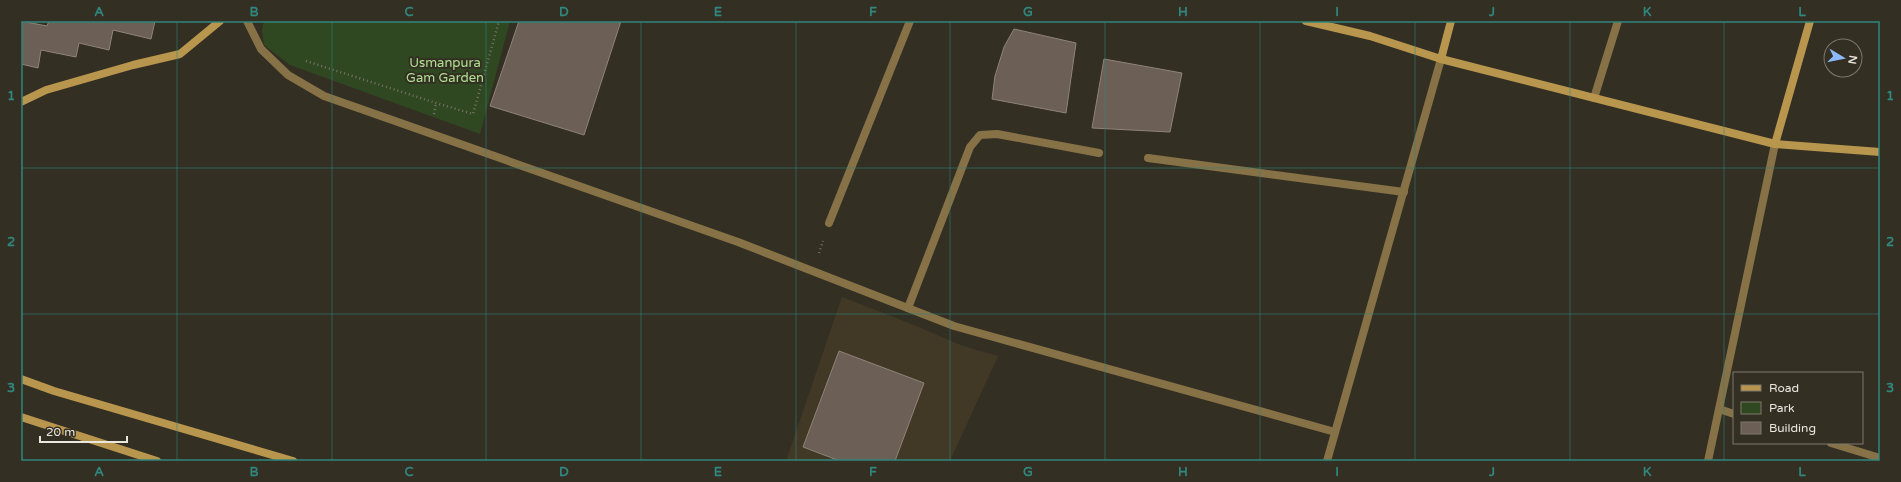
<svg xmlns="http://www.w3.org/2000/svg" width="1901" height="482" font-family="'Varela Round',sans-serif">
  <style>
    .built { fill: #413926 }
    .green { fill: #304821 }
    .building { fill: #6c6056; stroke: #908379 }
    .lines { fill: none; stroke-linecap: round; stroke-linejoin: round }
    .path { stroke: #767267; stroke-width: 2.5; stroke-dasharray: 1 3; stroke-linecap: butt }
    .street { stroke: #867246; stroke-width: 8 }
    .secondary { stroke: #b8964e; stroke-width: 8 }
    .grid { fill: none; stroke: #30877f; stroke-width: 1; stroke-opacity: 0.55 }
    .labels { text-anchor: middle; stroke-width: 4; stroke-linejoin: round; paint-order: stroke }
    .park-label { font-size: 13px; fill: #afe091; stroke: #342f23 }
    .neatline { fill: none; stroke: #30877f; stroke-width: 1.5 }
    .grid-label { font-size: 13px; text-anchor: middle; font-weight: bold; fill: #30877f }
  </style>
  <rect width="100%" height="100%" fill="#342f23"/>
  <polygon class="built" points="842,297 914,325 963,346 998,356 950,461 786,461"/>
  <polygon class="green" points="264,21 510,21 480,134 290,65 264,45 262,30"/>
  <g class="building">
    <polygon points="21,21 47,26 49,21 155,21 151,39 113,30 109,50 79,43 76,57 41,50 38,68 21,64"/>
    <polygon points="519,21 621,21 584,135 490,106"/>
    <polygon points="1014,29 1076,43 1066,113 992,99 995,76 1004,47"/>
    <polygon points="1104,59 1182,73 1170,132 1092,128"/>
    <polygon points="839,351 924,383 895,461 840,461 803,447"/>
  </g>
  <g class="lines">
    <g class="path">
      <polyline points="306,61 436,103 473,114 499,21"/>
      <polyline points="434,114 436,103"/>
      <polyline points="819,253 823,241"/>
    </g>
    <g class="street">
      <polyline points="247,21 261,49 288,75 324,96 738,242 954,326 1335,432"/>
      <polyline points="1594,98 1618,21"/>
      <polyline points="1148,158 1404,192"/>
      <polyline points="829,223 910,21"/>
      <polyline points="908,308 970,147 980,135 997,134 1099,153"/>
      <polyline points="1719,409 1734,414"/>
      <polyline points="1831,443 1880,458"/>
      <polyline points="1327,461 1441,59"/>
      <polyline points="1708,461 1775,144"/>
    </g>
    <g class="secondary">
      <polyline points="1306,21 1370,36 1441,59 1775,144 1880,152"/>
      <polyline points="1441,59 1451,21"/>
      <polyline points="21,102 46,90 133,65 180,54 220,21"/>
      <polyline points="1775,144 1810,21"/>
      <polyline points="21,379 54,391 293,461"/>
      <polyline points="21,417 157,461"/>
    </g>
  </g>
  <path class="grid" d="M177,21V461M332,21V461M486,21V461M641,21V461M796,21V461M950,21V461M1105,21V461M1260,21V461M1415,21V461M1570,21V461M1724,21V461M21,168H1880M21,314H1880"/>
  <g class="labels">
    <g class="park-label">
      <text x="445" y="67">Usmanpura<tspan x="445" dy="15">Gam Garden</tspan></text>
    </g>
  </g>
  <rect width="1901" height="482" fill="none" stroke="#342f23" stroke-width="44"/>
  <rect x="1733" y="372" width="130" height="72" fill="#342f23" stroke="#7d796e"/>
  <rect x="1741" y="385" width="20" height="6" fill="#b8964e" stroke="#7d796e"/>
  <text x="1769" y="392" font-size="12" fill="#eae7df">Road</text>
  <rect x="1741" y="402" width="20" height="12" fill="#304821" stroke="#7d796e"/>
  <text x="1769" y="412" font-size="12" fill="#eae7df">Park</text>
  <rect x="1741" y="422" width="20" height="12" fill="#6c6056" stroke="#7d796e"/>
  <text x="1769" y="432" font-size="12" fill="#eae7df">Building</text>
  <g transform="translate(1843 58) rotate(100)"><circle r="19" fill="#342f23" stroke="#7d796e"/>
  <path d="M0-3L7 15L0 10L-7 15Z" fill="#8cb9fc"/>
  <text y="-6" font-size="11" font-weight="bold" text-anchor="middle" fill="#eae7df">N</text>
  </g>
  <path d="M40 436v6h87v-6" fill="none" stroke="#eae7df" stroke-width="2"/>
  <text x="46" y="436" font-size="12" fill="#eae7df" stroke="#342f23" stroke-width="3" paint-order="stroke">20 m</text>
  <rect x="22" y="22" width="1857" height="438" class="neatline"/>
  <g class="grid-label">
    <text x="99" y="16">A</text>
    <text x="254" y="16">B</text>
    <text x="409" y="16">C</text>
    <text x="564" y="16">D</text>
    <text x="718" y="16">E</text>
    <text x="873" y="16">F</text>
    <text x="1028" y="16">G</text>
    <text x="1183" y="16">H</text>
    <text x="1337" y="16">I</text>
    <text x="1492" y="16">J</text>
    <text x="1647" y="16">K</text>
    <text x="1802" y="16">L</text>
    <text x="11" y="100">1</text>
    <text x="1890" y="100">1</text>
    <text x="11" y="246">2</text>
    <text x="1890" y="246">2</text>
    <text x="11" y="392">3</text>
    <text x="1890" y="392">3</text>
    <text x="99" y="476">A</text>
    <text x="254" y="476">B</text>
    <text x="409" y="476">C</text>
    <text x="564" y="476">D</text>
    <text x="718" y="476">E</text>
    <text x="873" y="476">F</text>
    <text x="1028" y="476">G</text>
    <text x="1183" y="476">H</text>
    <text x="1337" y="476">I</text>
    <text x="1492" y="476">J</text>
    <text x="1647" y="476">K</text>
    <text x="1802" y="476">L</text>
  </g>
</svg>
